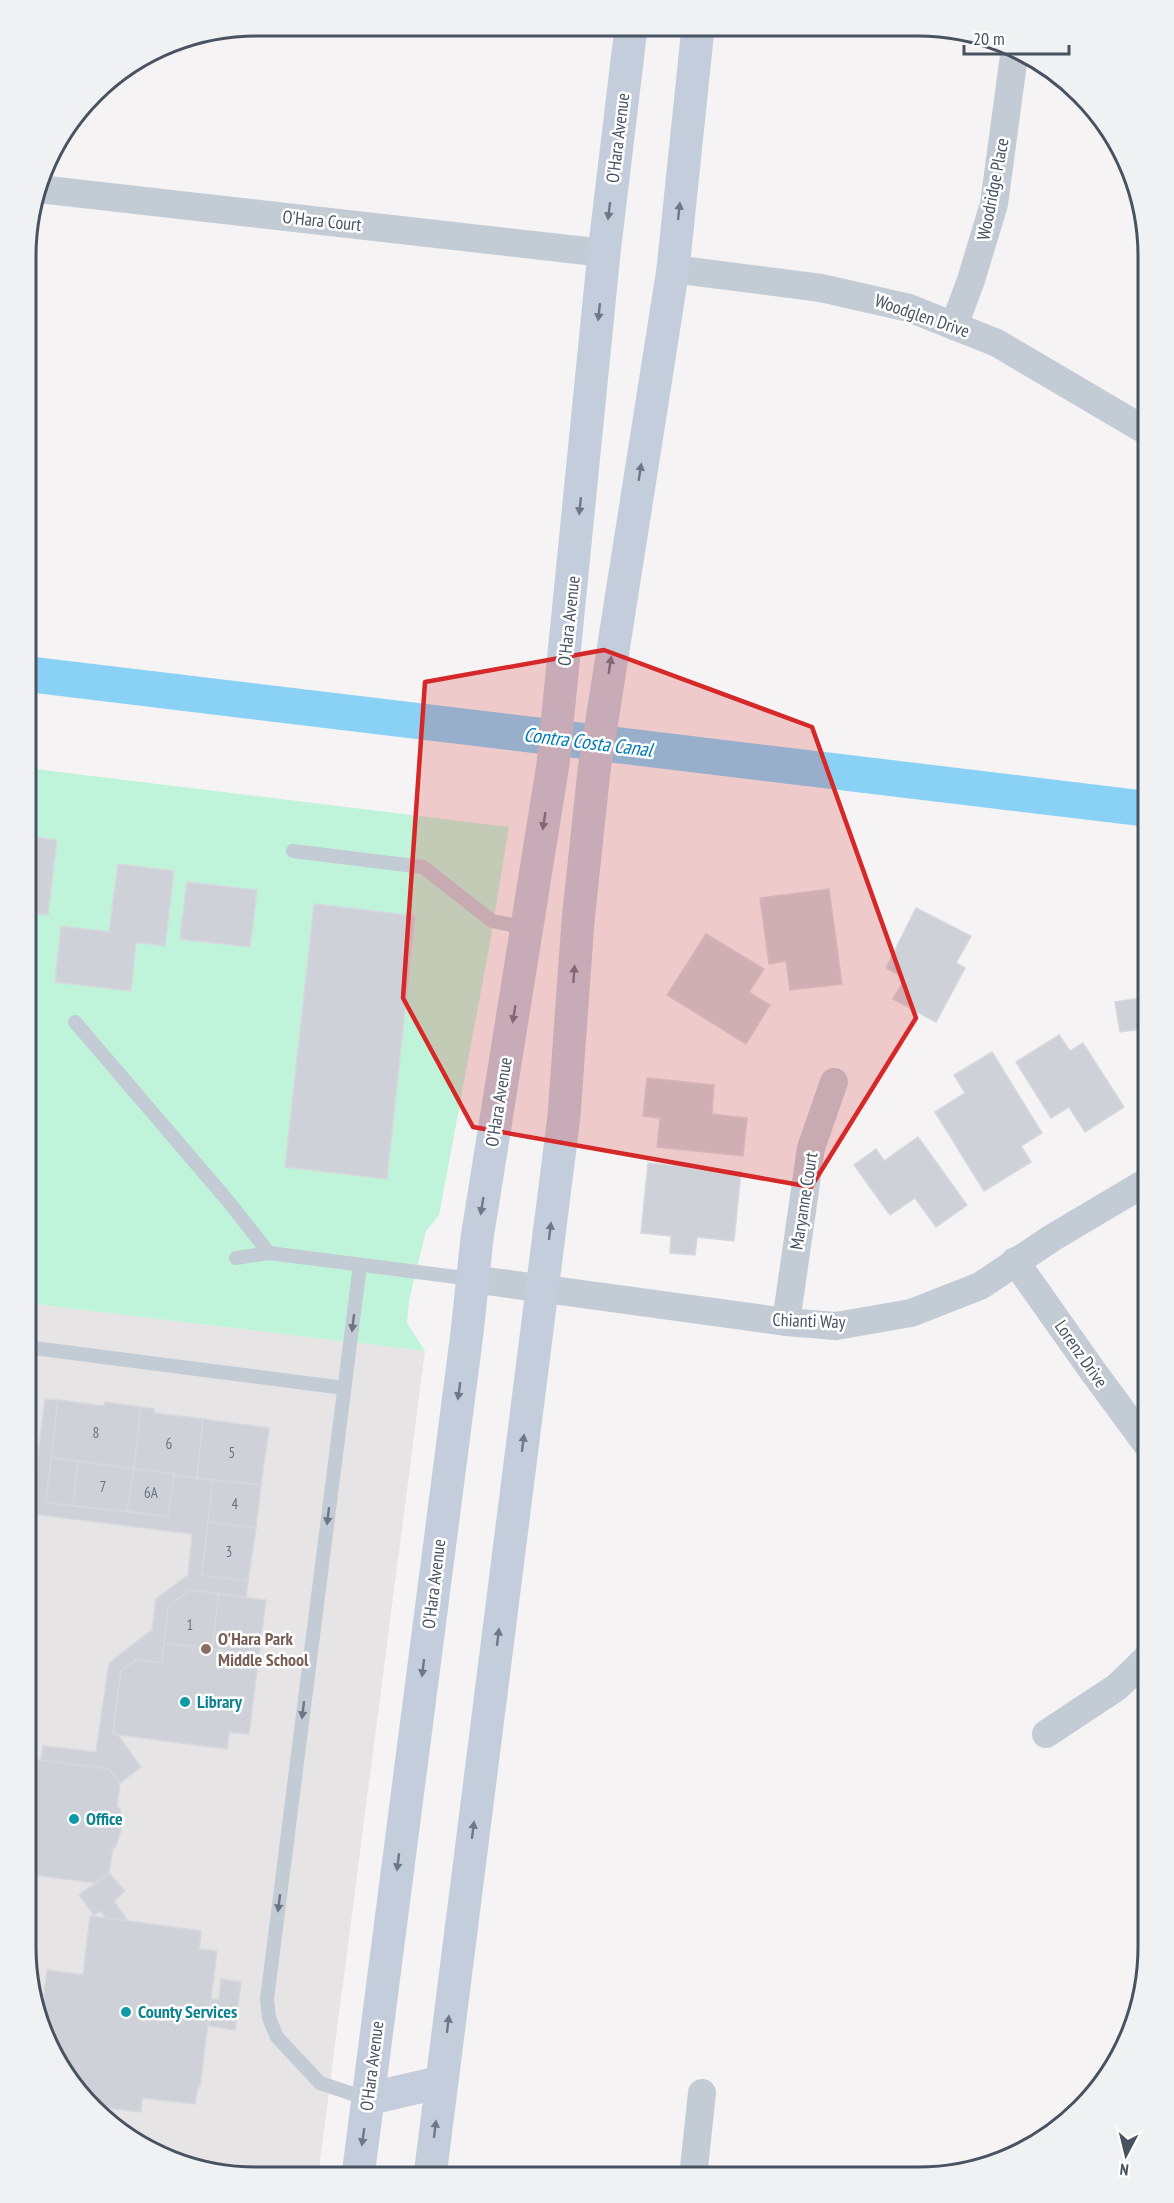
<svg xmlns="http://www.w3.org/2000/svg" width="1174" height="2203" font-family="'PT Sans Narrow',sans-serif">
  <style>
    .education { fill: #e6e4e5 }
    .green { fill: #bff4da }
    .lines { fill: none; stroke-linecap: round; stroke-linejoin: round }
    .canal { stroke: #89d1f5; stroke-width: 36 }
    .building { fill: #ced1d8; stroke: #d6d8de; stroke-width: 1.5 }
    .service { stroke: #c3cbd5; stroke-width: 14 }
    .minor { stroke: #c3cbd5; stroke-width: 28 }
    .secondary { stroke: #c4cddc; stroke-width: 33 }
    .oneway { fill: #6d7887 }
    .oneway2 { fill: #6d7784 }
    .marked { fill: #d62828; fill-opacity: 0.2; stroke: #d62828; stroke-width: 4.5; stroke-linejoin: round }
    .education-dot { fill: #8d6e63; stroke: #fff; stroke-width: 2 }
    .culture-dot { fill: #0f9aa8; stroke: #fff; stroke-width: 2 }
    .labels { text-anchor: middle; stroke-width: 5; stroke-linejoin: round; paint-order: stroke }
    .number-label { font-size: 15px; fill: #6a7280 }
    .street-label { font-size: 18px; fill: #485362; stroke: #fff }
    .education-label { font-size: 18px; font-weight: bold; fill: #785e54; stroke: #fff; text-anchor: start }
    .culture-label { font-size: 18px; font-weight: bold; fill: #0d838f; stroke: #fff; text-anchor: start }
    .water-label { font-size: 20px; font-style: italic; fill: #017ab5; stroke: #fff }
    .rim { fill: none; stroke: #485362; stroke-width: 3 }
  </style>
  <rect width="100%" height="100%" fill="#f5f3f3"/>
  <polygon class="education" points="26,1303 425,1351 318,2176 226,2175 168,2160 116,2130 73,2087 38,2021 26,1947"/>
  <polygon class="green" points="27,768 509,827 489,949 439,1215 426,1231 409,1300 407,1323 425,1351 26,1303"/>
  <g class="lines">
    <polyline class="canal" points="27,674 1148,809"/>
  </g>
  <g class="building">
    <polygon points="27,836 57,840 48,915 27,913"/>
    <polygon points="118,864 174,871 165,946 136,942 131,991 55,982 61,926 109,932"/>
    <polygon points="187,882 257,890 250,947 180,939"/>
    <polygon points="829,889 842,984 790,990 786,961 769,964 760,898"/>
    <polygon points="314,904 415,916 387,1179 285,1167"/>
    <polygon points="916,908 971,936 956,963 965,968 936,1022 893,999 905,978 886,968"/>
    <polygon points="706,934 764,969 749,992 770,1005 746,1044 667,995"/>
    <polygon points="1148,997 1148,1076 1141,1029 1120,1032 1115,1002"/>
    <polygon points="1059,1035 1070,1051 1083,1043 1124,1107 1085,1132 1069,1107 1051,1118 1016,1062"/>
    <polygon points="992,1052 1042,1133 1021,1146 1031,1162 984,1191 935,1112 965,1093 954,1075"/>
    <polygon points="647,1078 714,1085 712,1114 747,1118 743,1156 657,1147 660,1118 643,1116"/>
    <polygon points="918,1137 967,1205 936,1227 915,1198 890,1215 854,1165 876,1149 884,1161"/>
    <polygon points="648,1163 741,1172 734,1241 697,1237 695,1255 670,1253 671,1236 641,1233"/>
    <polygon points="45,1399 58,1400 46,1502 168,1517 174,1474 213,1480 202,1575 248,1581 246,1598 189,1590 168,1607 162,1663 136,1660 121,1671 113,1734 118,1735 141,1767 120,1783 109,1769 41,1760 43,1746 96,1752 109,1663 152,1630 156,1599 188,1575 192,1534 26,1513 26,1500 32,1501"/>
    <polygon points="58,1400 104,1406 105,1402 141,1407 134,1469 51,1458"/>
    <polygon points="141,1407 154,1409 154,1413 203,1419 197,1478 134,1469"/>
    <polygon points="203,1419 269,1428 261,1485 197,1478"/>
    <polygon points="51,1458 78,1461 73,1506 46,1502"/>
    <polygon points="78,1461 134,1469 127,1511 73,1506"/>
    <polygon points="134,1469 174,1474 168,1517 127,1511"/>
    <polygon points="213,1480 261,1485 256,1528 208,1522"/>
    <polygon points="208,1522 256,1528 248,1581 202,1575"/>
    <polygon points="189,1590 219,1594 212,1650 164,1643 168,1607"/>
    <polygon points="219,1594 266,1600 259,1655 212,1650"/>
    <polygon points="164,1643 259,1655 249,1734 229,1732 227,1749 113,1734 121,1671 136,1660 162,1663"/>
    <polygon points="26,1758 109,1769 120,1783 117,1807 120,1808 121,1815 121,1831 115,1848 113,1847 109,1873 96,1883 26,1874"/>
    <polygon points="109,1873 125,1891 114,1901 128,1921 106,1918 101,1911 94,1915 79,1895"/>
    <polygon points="90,1916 201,1931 199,1949 217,1951 200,2086 198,2086 195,2104 142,2098 141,2112 99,2107 99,2103 88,2101 73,2087 40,2026 47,1970 83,1975"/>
    <polygon points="221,1979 241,1982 235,2030 208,2026 211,1999 219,1999"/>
  </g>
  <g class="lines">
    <g class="service">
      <polyline points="293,851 423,867 492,921 528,928"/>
      <polyline points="75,1022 228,1201 269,1253"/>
      <polyline points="236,1258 269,1253 472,1279"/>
      <polyline points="360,1265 267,1999 269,2018 277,2037 320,2083 368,2099"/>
      <polyline points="26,1347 344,1388"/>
    </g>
    <g class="minor">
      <polyline points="39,189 604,253"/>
      <polyline points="673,269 821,288 909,308 997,343 1148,432"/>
      <polyline points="954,326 971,280 994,204 1015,48"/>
      <polyline points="1015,1261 1092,1370 1148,1446"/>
      <polyline points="472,1279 786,1322 836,1326 911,1313 980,1286 1052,1238 1148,1181"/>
      <polyline points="786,1322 811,1148 834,1082"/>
      <polyline points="1046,1734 1117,1687 1148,1657"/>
      <polyline points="693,2177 702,2093"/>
    </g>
    <g class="secondary">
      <polyline points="368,2099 441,2082"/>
      <polyline points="358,2176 467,1333 477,1238 553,764 604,253 631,28"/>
      <polyline points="430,2176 564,1116 578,921 594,771 673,269 698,28"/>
    </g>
  </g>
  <defs><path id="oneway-solid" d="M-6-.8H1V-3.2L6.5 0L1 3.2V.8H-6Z" transform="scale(1.5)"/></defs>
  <g class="oneway">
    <use href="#oneway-solid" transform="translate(609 211) rotate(97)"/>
    <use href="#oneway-solid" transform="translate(679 211) rotate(-84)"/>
    <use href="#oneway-solid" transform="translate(599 312) rotate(96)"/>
    <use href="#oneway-solid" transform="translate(640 472) rotate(-81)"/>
    <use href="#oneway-solid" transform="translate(580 506) rotate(96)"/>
    <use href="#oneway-solid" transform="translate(610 665) rotate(-81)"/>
    <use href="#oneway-solid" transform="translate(544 821) rotate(99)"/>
    <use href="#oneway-solid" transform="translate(574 974) rotate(-86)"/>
    <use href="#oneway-solid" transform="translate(514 1014) rotate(99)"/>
    <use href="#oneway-solid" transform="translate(482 1206) rotate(99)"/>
    <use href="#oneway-solid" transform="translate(550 1231) rotate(-83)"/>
    <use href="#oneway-solid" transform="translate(459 1391) rotate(98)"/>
    <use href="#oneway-solid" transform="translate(523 1443) rotate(-83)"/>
    <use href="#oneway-solid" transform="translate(498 1637) rotate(-83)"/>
    <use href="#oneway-solid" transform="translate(423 1668) rotate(97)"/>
    <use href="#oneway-solid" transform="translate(473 1830) rotate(-83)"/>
    <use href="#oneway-solid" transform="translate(398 1862) rotate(97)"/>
    <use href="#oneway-solid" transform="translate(448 2024) rotate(-83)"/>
    <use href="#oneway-solid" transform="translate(435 2129) rotate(-83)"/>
    <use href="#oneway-solid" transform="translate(363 2137) rotate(98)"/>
  </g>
  <g class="oneway2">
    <use href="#oneway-solid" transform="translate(353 1323) rotate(97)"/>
    <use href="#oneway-solid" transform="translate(328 1516) rotate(97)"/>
    <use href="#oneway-solid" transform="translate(303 1710) rotate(97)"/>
    <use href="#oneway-solid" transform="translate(279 1903) rotate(97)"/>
  </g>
  <path class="marked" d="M604,650L812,727L916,1018L811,1187L473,1127L403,998L425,682Z"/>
  <circle class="education-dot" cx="206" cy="1649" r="6"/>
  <g class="culture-dot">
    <circle cx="185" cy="1702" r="6"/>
    <circle cx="74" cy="1819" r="6"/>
    <circle cx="126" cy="2012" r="6"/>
  </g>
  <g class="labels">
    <g class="number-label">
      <text x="96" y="1438">8</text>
      <text x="169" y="1449">6</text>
      <text x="232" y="1458">5</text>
      <text x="103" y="1492">7</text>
      <text x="151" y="1498">6A</text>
      <text x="235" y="1509">4</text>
      <text x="229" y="1557">3</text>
      <text x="190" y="1630">1</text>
    </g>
    <g class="street-label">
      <text transform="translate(618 138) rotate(-83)" y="6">O'Hara Avenue</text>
      <text transform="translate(993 189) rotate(-79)" y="6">Woodridge Place</text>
      <text transform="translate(322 221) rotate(6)" y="6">O'Hara Court</text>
      <text transform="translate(922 316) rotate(19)" y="6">Woodglen Drive</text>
      <text transform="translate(569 621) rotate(-84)" y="6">O'Hara Avenue</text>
      <text transform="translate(499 1102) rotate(-81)" y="6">O'Hara Avenue</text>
      <text transform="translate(804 1201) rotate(-81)" y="6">Maryanne Court</text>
      <text transform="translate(809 1321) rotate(2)" y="6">Chianti Way</text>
      <text transform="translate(1081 1354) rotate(55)" y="6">Lorenz Drive</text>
      <text transform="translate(434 1584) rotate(-83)" y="6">O'Hara Avenue</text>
      <text transform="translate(372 2066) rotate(-83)" y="6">O'Hara Avenue</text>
    </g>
    <g class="education-label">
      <text x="218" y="1645">O'Hara Park<tspan x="218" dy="21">Middle School</tspan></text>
    </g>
    <g class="culture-label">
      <text x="197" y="1708">Library</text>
      <text x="86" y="1825">Office</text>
      <text x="138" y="2018">County Services</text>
    </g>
    <g class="water-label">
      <text transform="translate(588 742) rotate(7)" y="7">Contra Costa Canal</text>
    </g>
  </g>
  <path d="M0 0H1174V2203H0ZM256 36H918A220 220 0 0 1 1138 256V1947A220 220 0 0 1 918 2167H256A220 220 0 0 1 36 1947V256A220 220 0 0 1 256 36Z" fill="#f0f1f2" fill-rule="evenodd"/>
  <path class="rim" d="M256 36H918A220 220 0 0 1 1138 256V1947A220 220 0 0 1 918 2167H256A220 220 0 0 1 36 1947V256A220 220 0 0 1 256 36Z"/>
  <g transform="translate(1126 2155) rotate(187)" stroke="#ffffff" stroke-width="4.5" paint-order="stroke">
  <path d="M0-4.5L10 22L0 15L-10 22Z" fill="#485362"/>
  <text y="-9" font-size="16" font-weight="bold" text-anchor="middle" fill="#485362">N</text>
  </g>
  <path d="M964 45v9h105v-9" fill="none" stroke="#485362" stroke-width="3"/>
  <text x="973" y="45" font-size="18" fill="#485362" stroke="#ffffff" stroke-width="4.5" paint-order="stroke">20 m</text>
</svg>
